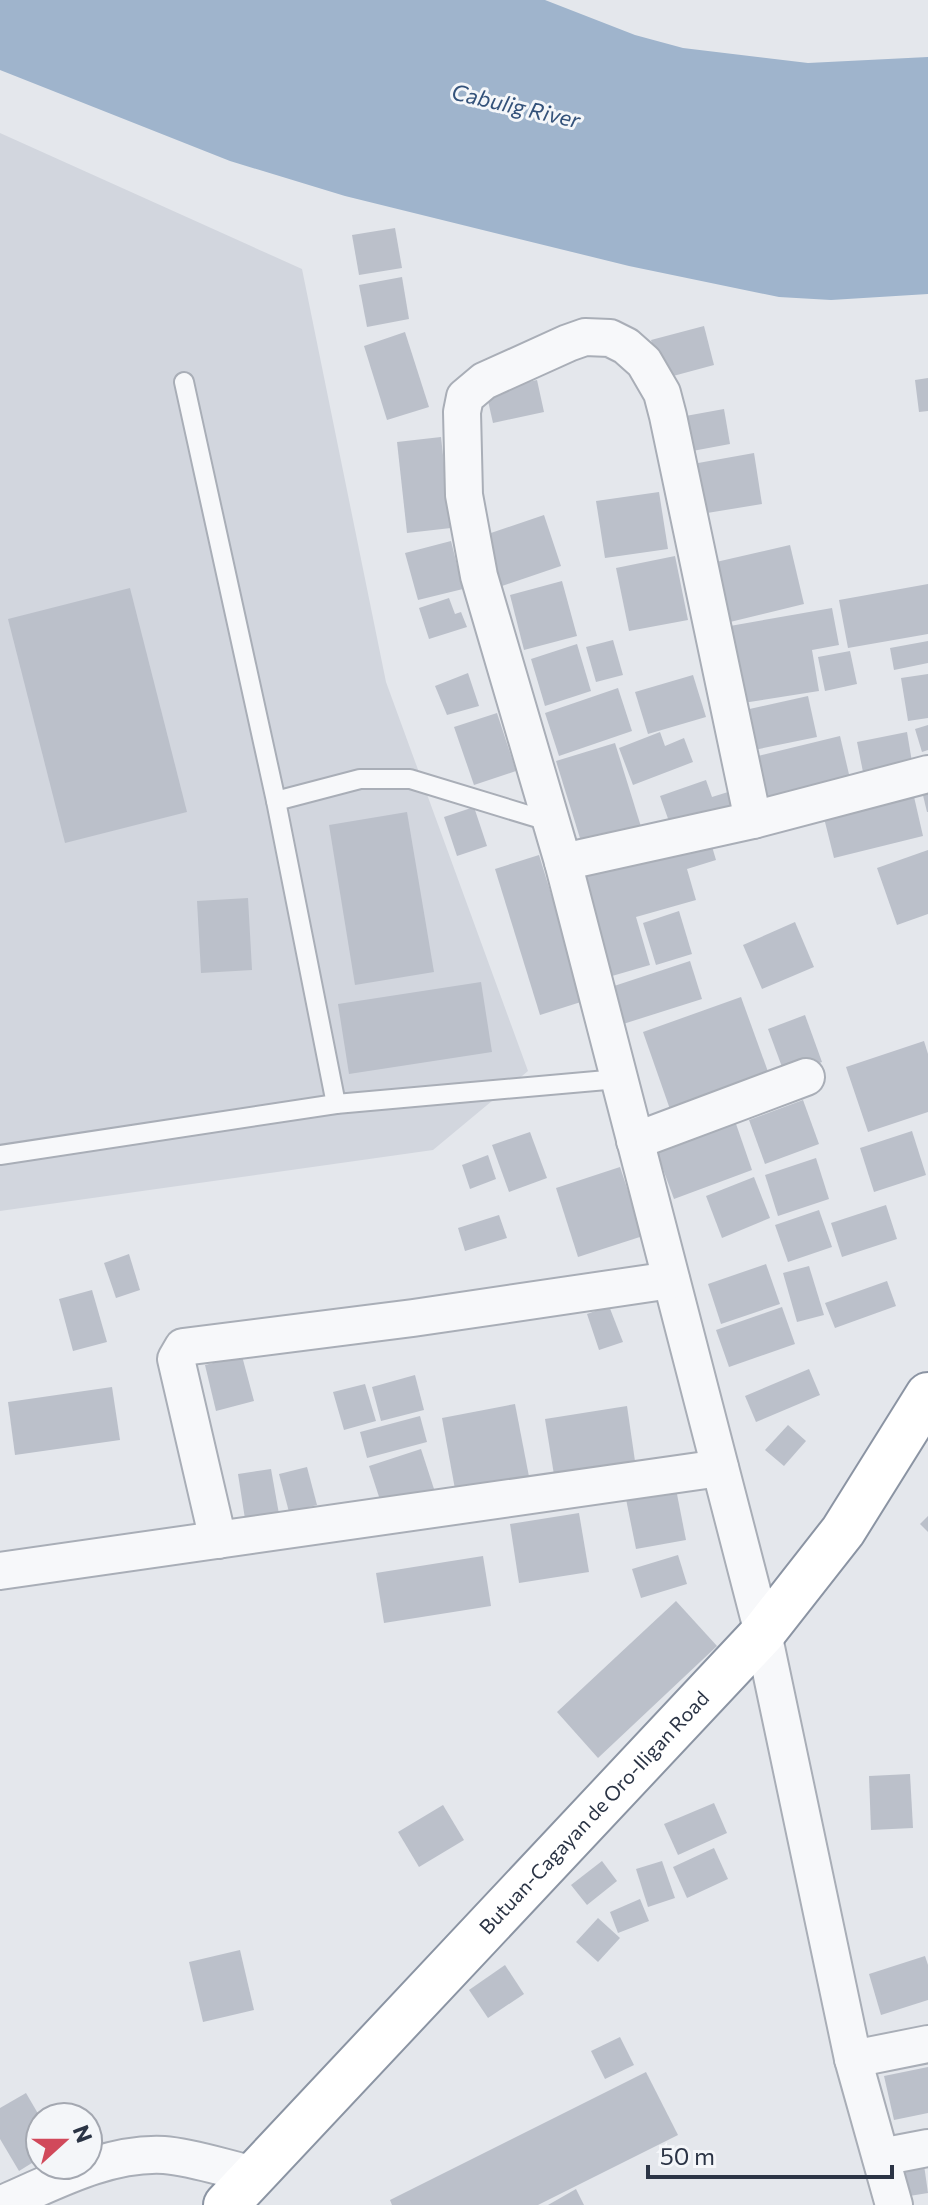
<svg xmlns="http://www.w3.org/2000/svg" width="928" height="2205" font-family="Commissioner,sans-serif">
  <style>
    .built { fill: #d2d6de }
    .water { fill: #9fb4cc }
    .building { fill: #bbc0ca }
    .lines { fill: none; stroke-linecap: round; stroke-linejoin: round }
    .service-casing { stroke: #a9aeb7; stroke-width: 22 }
    .minor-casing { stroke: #a9aeb7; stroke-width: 40 }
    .trunk-casing { stroke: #8b94a3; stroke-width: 48 }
    .service { stroke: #f7f8fa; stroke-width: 18 }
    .minor { stroke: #f7f8fa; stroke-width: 36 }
    .trunk { stroke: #fff; stroke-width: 44 }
    .labels { text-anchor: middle; stroke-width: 6; stroke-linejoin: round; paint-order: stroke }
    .street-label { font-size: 20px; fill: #2b3445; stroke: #f4f6f9 }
    .water-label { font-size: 22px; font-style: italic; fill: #34527a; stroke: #f4f6f9 }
  </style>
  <rect width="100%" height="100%" fill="#e4e7ec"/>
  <polygon class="built" points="0,133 302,269 386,682 528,1071 433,1150 0,1211"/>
  <polygon class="water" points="0,0 545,0 635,35 683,48 808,63 928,57 928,294 831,300 779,297 629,266 345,196 230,161 0,70"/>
  <g class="building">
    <polygon points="395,228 402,268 359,275 352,235"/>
    <polygon points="402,277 409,319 367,327 359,285"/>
    <polygon points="704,326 714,365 662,379 651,340"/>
    <polygon points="405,332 429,407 387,420 364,346"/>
    <polygon points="928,378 928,411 919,412 915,380"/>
    <polygon points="537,380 544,412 493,423 486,392"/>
    <polygon points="724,409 730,444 687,452 680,417"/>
    <polygon points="441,437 451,528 407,533 397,442"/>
    <polygon points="754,453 762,504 695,515 687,465"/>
    <polygon points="659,492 668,549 605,558 596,501"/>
    <polygon points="544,515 561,566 502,586 485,535"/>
    <polygon points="451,541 463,589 418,600 405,553"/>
    <polygon points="790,545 804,604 730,622 716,562"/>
    <polygon points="675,556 688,620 629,631 616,568"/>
    <polygon points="562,581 577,636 524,650 510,595"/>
    <polygon points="928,584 928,634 848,648 839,600"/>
    <polygon points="130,588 187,812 65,843 8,619"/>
    <polygon points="449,598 455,614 461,612 467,627 429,639 419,608"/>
    <polygon points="832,608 839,645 812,650 819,691 743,703 730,626"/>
    <polygon points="613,640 623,675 596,682 586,647"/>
    <polygon points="928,641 928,663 894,670 890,648"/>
    <polygon points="577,644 591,691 545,706 531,659"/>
    <polygon points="850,651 857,684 825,691 818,657"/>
    <polygon points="468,673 479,706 447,715 435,686"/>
    <polygon points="928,674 928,718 908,721 901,678"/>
    <polygon points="693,675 706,717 648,734 635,692"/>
    <polygon points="618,688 632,731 559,756 545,713"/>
    <polygon points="808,696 817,737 754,750 745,710"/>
    <polygon points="497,713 516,771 474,785 454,727"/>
    <polygon points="928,725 928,750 922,752 915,729"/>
    <polygon points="660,732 665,746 684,738 693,762 633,785 619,748"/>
    <polygon points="907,732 913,768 864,777 857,742"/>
    <polygon points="840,736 852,787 763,809 750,758"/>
    <polygon points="615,743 643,833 584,851 556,761"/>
    <polygon points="706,780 712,797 728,792 734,809 672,830 660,796"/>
    <polygon points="928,785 928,812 927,812 921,787"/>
    <polygon points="912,788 923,836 834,858 822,810"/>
    <polygon points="474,807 487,846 457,856 444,817"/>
    <polygon points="407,812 434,972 355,985 329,825"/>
    <polygon points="708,833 716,860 687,869 696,900 636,917 650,965 612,976 581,870"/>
    <polygon points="928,850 928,914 897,925 877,868"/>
    <polygon points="539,855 584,1001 540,1015 495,869"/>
    <polygon points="248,898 252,970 201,973 197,901"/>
    <polygon points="679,911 692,954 656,965 643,923"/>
    <polygon points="795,922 814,967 762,989 743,945"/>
    <polygon points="690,961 702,999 620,1025 608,988"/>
    <polygon points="481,982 492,1052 349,1074 338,1004"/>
    <polygon points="741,997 771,1080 672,1115 643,1032"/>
    <polygon points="805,1015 822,1062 785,1075 768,1029"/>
    <polygon points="924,1041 928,1054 928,1112 868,1132 846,1067"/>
    <polygon points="803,1100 819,1144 765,1164 749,1120"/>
    <polygon points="735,1121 752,1170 674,1199 656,1150"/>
    <polygon points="912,1131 926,1175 874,1192 860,1148"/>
    <polygon points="530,1132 547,1178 509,1192 492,1145"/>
    <polygon points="488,1155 496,1179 470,1189 462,1165"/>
    <polygon points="816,1158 829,1199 778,1216 765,1175"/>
    <polygon points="620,1167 643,1236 578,1257 556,1188"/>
    <polygon points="754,1177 770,1218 722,1238 706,1196"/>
    <polygon points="886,1205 897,1239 842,1257 831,1223"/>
    <polygon points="819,1210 832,1247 788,1262 775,1225"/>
    <polygon points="499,1215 507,1238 465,1251 458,1228"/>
    <polygon points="129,1254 140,1290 116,1298 104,1263"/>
    <polygon points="766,1264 780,1304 721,1324 708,1284"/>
    <polygon points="809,1266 824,1315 797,1322 783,1273"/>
    <polygon points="887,1281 896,1306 835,1328 825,1303"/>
    <polygon points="92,1290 107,1342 73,1351 59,1299"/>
    <polygon points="609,1306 623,1342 599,1350 587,1314"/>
    <polygon points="782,1307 795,1344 729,1367 716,1330"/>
    <polygon points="242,1356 254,1401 216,1411 205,1365"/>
    <polygon points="809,1369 820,1395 756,1422 745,1396"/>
    <polygon points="415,1375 424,1410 381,1421 372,1387"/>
    <polygon points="365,1384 376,1421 344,1430 333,1392"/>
    <polygon points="112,1387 120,1440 15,1455 8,1402"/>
    <polygon points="515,1404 531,1487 457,1500 442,1418"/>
    <polygon points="627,1406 636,1468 555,1481 545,1419"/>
    <polygon points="420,1416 427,1442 367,1458 360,1432"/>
    <polygon points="788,1425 806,1441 784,1466 765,1450"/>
    <polygon points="421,1449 434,1489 382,1506 369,1466"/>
    <polygon points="307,1467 317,1505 289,1512 279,1474"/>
    <polygon points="271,1469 279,1514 245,1519 238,1474"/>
    <polygon points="675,1484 686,1540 636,1549 625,1494"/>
    <polygon points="579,1513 589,1572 519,1583 510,1524"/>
    <polygon points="928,1516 928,1532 920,1524"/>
    <polygon points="678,1555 687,1584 641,1598 632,1569"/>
    <polygon points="483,1556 491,1606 384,1623 376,1573"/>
    <polygon points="676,1601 717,1646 598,1758 557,1712"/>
    <polygon points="910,1774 913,1828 871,1830 869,1776"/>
    <polygon points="714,1803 727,1833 678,1855 664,1824"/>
    <polygon points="443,1805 464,1840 419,1867 398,1832"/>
    <polygon points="714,1848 728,1879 687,1898 673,1867"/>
    <polygon points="602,1861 617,1881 587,1905 571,1885"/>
    <polygon points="662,1861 675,1898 648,1907 636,1869"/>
    <polygon points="640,1899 649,1921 618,1933 610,1912"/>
    <polygon points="598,1918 620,1938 598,1962 576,1942"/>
    <polygon points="240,1950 254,2010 203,2022 189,1962"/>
    <polygon points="925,1956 928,1965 928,2000 881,2015 869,1974"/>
    <polygon points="505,1965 524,1994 488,2018 469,1990"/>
    <polygon points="620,2037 634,2065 605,2079 591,2051"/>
    <polygon points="928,2067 928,2113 894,2120 884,2076"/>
    <polygon points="646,2072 678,2135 538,2205 392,2205 390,2200"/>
    <polygon points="26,2093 40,2117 40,2158 19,2171 0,2139 0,2108"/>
    <polygon points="923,2158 928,2193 903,2197 897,2163"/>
    <polygon points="576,2189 584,2205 548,2205"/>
  </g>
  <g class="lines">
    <g class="service-casing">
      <g id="service">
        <polyline points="184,382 276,801 336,1104"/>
        <polyline points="276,801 360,779 410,779 551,822"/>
        <polyline points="0,1155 336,1104 618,1079"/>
      </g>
    </g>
    <g class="minor-casing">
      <g id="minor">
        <polyline points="753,820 668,416 662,393 644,362 626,346 610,338 585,337 568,343 484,381 465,397 462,412 464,495 479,576 563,862 763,1633 853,2059 894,2205"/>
        <polyline points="563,862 753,820 928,774"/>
        <polyline points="635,1141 806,1077"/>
        <polyline points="218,1540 176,1359 183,1347 413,1318 671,1280"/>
        <polyline points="0,1571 720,1468"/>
        <polyline points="853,2059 928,2044"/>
        <polyline points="881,2157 928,2148"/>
        <path d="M0,2205C51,2183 107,2152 164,2155C192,2157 227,2169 255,2175"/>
      </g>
    </g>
    <g class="trunk-casing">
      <g id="trunk">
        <path id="s1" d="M226,2205L763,1633L843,1531L928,1395"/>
      </g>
    </g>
    <use href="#service" class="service"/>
    <use href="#minor" class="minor"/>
    <use href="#trunk" class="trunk"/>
  </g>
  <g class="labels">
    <g class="street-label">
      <text dy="7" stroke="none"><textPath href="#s1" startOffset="538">Butuan-Cagayan de Oro-Iligan Road</textPath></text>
    </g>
    <g class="water-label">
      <text transform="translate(516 106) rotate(13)" y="8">Cabulig River</text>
    </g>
  </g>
  <g transform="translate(64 2141) rotate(69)"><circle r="38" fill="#f4f6f9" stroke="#a4a8b1" stroke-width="2"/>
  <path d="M0-6L14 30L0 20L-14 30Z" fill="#d1495b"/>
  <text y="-12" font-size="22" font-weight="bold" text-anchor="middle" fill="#2b3445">N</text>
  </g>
  <path d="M648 2165v12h244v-12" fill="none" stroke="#2b3445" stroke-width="4"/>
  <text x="660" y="2165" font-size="24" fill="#2b3445" stroke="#f4f6f9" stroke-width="6" paint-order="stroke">50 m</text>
</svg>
